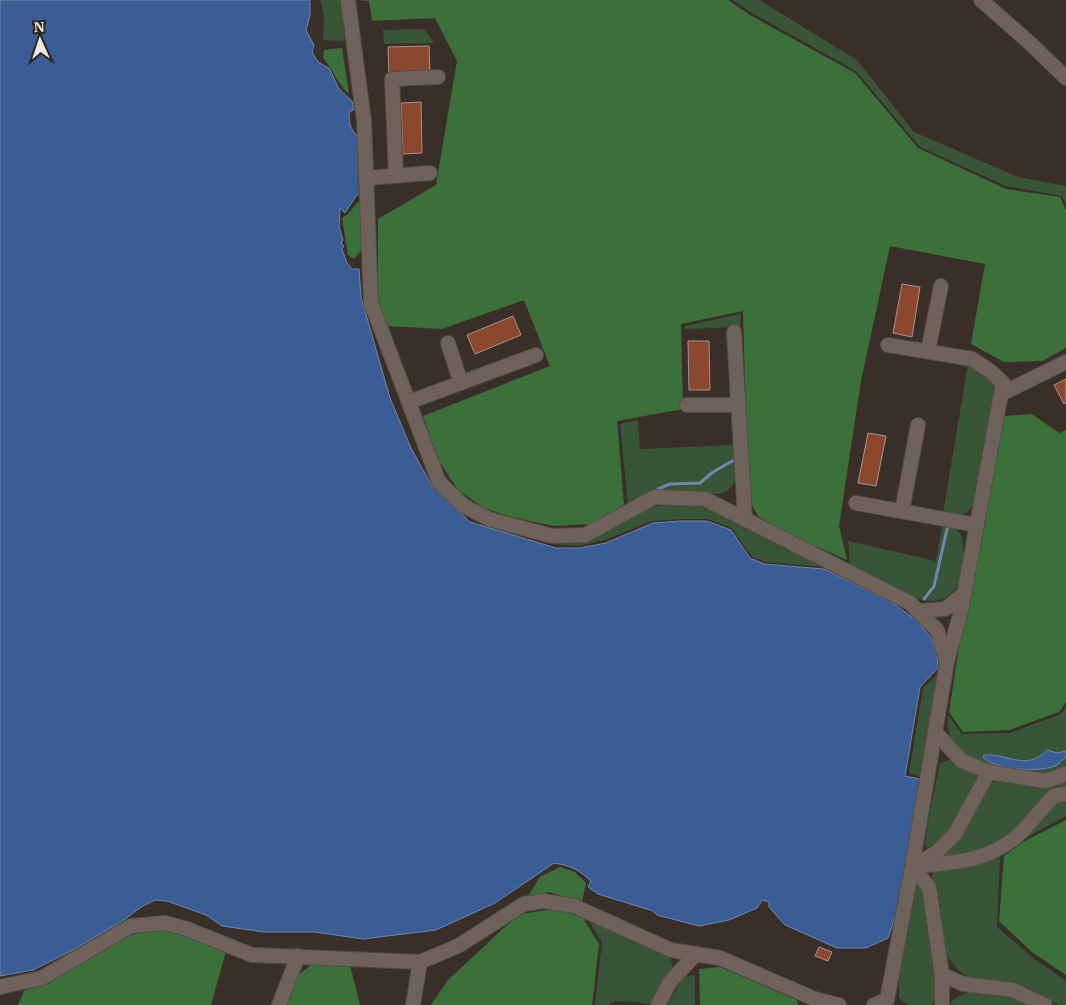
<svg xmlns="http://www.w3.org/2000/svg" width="1066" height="1005" font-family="'IBM Plex Serif',serif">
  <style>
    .green { fill: #385537 }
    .forest { fill: #3c703b }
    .water { fill: #3a5d95; stroke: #7086ac }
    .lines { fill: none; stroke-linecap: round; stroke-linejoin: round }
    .stream { stroke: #7086ac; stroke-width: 3 }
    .building { fill: #8c482f; stroke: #a4948f }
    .minor-casing { stroke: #564d47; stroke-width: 16 }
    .minor { stroke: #6f625a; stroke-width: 14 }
  </style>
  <rect width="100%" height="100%" fill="#3a2f28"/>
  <g class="green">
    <polygon points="320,0 341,0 345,41 323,40 324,15"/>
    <polygon points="732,0 759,0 857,60 914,132 1018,177 1066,186 1066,205 1062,196 1006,186 920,147 856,71 752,13"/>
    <polygon points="424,29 434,43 384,44 383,30"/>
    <polygon points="741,314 740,327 685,329 685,326"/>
    <path d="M968,364L993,381L994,393L973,504C968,518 955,515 943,513Z"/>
    <path d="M638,420L640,449L735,445C735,453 738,473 735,480C726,505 692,490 672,490C657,490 641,496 628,504L620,424Z"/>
    <polygon points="685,504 711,509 735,520 783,548 825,567 765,562 752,557 732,528 707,519 681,519 652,521 605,540 577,546 553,544 576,542 647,508 663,505"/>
    <path d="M943,523C947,525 953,526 957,529C967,539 964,572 958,585C954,594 940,602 930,601C912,601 868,574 850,565L848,541L936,561Z"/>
    <polygon points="938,674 939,685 920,776 909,773 923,688"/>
    <path d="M1066,707V770C1026,779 942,773 948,715L962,734L1010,733L1061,714Z"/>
    <path d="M953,759L978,776L977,783C967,801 950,845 927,848L925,844L929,816L940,763Z"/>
    <polygon points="1066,779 1066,790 1033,811 1001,844 948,859 943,855 993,782 1002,780"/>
    <polygon points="1059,801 1066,801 1066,816 1022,840 1046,810"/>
    <polygon points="1000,856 997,927 1033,958 1066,981 1066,1005 1058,1005 1028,988 1009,983 968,977 959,971 944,952 932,877 934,870 990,860"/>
    <polygon points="916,886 922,890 936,982 936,996 932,1005 908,1005 899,998 899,978"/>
    <path d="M589,921L669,956C679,974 663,989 653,1005L636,1002L615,1001L609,1005H595L602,943Z"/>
    <polygon points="692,975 695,976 695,1005 667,1005 683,978"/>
    <polygon points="968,992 1002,994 1029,1005 950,1005 954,999"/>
  </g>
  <g class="forest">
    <polygon points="355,0 728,0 750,15 855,73 918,148 1006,189 1060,197 1066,210 1066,348 1042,361 1004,362 971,344 985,264 890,246 861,381 839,526 847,560 785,533 758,516 748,497 743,311 681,324 683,409 617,421 624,505 591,524 554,526 511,517 484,508 458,490 439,461 423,416 550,366 524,300 442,329 387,326 378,298 378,219 436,185 457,61 435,18 372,21 369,1"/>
    <path d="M342,48L349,94C337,84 333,69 323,58L324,50Z"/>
    <path d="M362,199V249L354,259L348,255L342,218C351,214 353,205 362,199Z"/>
    <polygon points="1032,414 1059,433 1066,430 1066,702 1059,712 1009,730 963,732 949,712 961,634 1004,416"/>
    <polygon points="1066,820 1066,975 1032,952 999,921 1004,856 1023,842"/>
    <polygon points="560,867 575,872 586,883 582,902 549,892 528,896 540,877"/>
    <polygon points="556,909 583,918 599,944 592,1005 431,1005 448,980 519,914"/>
    <path d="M152,929L181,933L226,951L211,1005H18L24,991C31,988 39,986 46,983C84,965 109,939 152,929Z"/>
    <polygon points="311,965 350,965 360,1005 286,1005 297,976"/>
    <polygon points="720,967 797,1000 798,1005 700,1005 699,969"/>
  </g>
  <g class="water">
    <path d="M0,0H310V15L306,30L314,45L312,52L318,62L329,68L339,89L352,101L354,109L349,113C349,123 350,128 357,136L362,191L356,196L345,213L340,208L339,227L343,240L341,243L344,246L342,249L347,263L352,269H359L361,297L390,398L411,448L432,486L470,522L556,548H579L606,543L653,523L682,521H707L731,530L750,558L764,564L824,569L891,602L915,619L930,636L937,655L938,668L920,687L905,776L920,779L897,911L888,938L866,948H837L785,925L769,907V902L762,900L757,908L729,920L699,926L657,915L653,911L598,894L588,887L591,881C578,869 571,866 554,863L495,903L436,930L363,939L315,932H264L222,926L206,915L167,901L155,900L141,907L124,920L71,951L33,970L0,976Z"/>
    <path d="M1047,750L1057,753L1066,751V757C1063,759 1060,763 1057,765C1043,773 993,770 983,757L984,755C1008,753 1026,772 1047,750Z"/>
  </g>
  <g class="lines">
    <g class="stream">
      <polyline points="655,493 658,489 670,484 700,483 713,472 734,460"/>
      <polyline points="924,599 934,586 948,525"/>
    </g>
  </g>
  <g class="building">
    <polygon points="429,46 430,73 389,75 388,47"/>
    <polygon points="421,102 422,153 403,154 401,103"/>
    <polygon points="902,284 920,287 912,337 893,333"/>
    <polygon points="513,316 521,335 475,354 467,335"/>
    <polygon points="688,341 709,341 710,390 689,390"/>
    <polygon points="1066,379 1066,403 1064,404 1054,385"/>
    <polygon points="868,433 886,436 876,486 858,483"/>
    <polygon points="819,947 832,952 828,961 815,956"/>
  </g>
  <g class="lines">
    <g class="minor-casing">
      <g id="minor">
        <polyline points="348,0 364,121 371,303 439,482 464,506 489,519 552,536 585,535 655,497 705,499 910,603 937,630 947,662"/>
        <polyline points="981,0 1032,45 1066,78"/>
        <polyline points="396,176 392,79 438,77"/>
        <polyline points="366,178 430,173"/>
        <polyline points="734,332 745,519"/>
        <polyline points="448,343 461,383"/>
        <polyline points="928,351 941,286"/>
        <polyline points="1001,394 1066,362"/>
        <polyline points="409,402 536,355"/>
        <polyline points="687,405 739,405"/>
        <polyline points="856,503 977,525"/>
        <polyline points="902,511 918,425"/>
        <polyline points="919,611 945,609 965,593"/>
        <polyline points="936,733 962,761 989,772 1045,781 1066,774"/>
        <polyline points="917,864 937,852 955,834 989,772"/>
        <path d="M912,867C951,862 986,863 1017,836C1031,824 1041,808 1054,796L1066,794"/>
        <polyline points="912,867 929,887 942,975 942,1005"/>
        <polyline points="942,975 964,984 1013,990 1045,1005"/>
        <polyline points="0,987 42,978 131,926 165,923 187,929 252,955 420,962 458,946 524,904 543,901 574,906 671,950 720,958 815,999 839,1005"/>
        <polyline points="279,1005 298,956"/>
        <polyline points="413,1005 420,962"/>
        <polyline points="658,1005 670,982 696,954"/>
        <polyline points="874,1005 887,1000 912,867 947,662 961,611 1003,383 990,371 972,359 888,345"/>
      </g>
    </g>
    <use href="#minor" class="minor"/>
  </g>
  <g transform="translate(40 40) rotate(357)" stroke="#30251f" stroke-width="4" paint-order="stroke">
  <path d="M0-4L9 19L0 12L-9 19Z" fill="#eee7e2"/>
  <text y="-8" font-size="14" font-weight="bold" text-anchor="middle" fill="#eee7e2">N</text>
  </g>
</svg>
